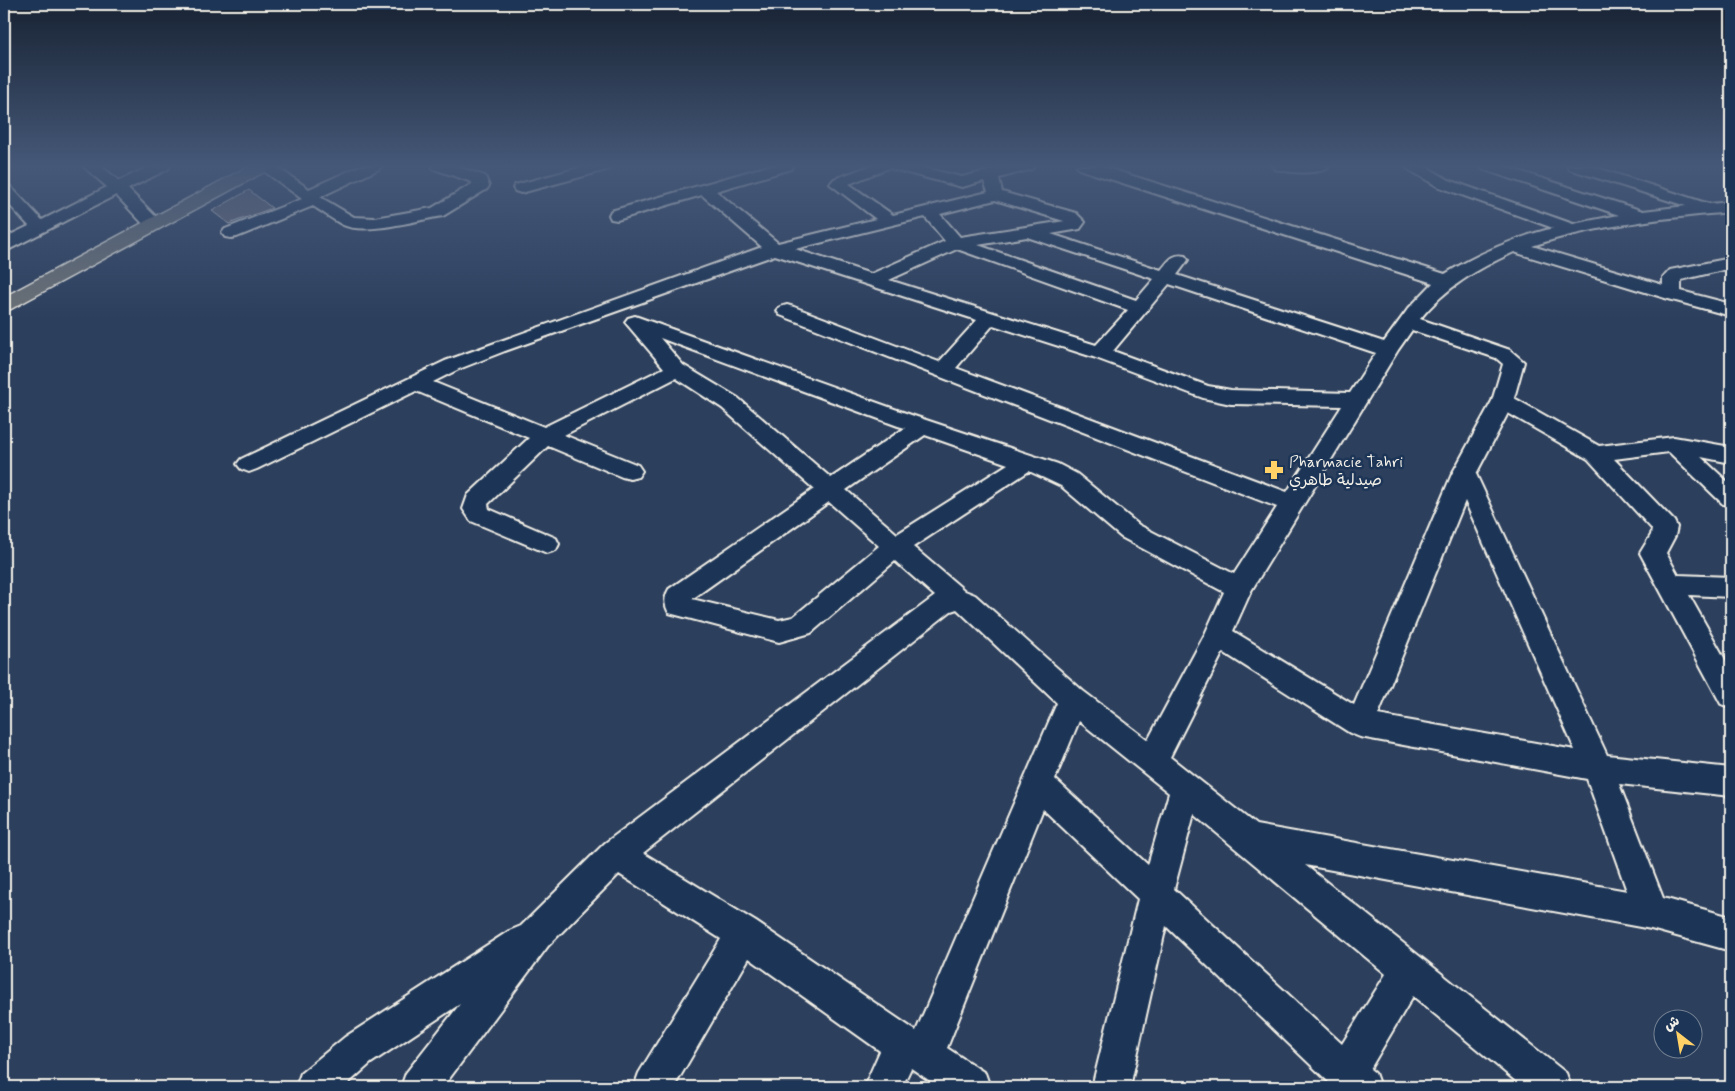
<svg xmlns="http://www.w3.org/2000/svg" width="1735" height="1091" font-family="Mynerve,'Playpen Sans Arabic',sans-serif">
  <style>
    .building { fill: #6a6874; stroke: #f4f1e8 }
    .lines { fill: none; stroke-linecap: round; stroke-linejoin: round }
    .minor-casing { stroke: #f4f1e8; stroke-width: 4 }
    .major-casing { stroke: #f4f1e8; stroke-width: 3 }
    .minor { fill: #1d3557; fill-rule: evenodd }
    .major { fill: #6a7074; fill-rule: evenodd }
    .labels { text-anchor: middle; stroke-width: 5; stroke-linejoin: round; paint-order: stroke }
    .poi-label { font-size: 16px; fill: #f4f1e8; stroke: #1d3557; text-anchor: start }
  </style>
  <rect width="100%" height="100%" fill="#2c3f5d"/>
  <filter id="ink" filterUnits="userSpaceOnUse"><feTurbulence type="fractalNoise" baseFrequency=".02" numOctaves="2"/><feDisplacementMap in="SourceGraphic" scale="10" xChannelSelector="R" yChannelSelector="G"/><feConvolveMatrix kernelMatrix="1 2 1 2 8 2 1 2 1" color-interpolation-filters="sRGB"/></filter>
  <g filter="url(#ink)">
    <polygon class="building" points="249,190 272,208 229,224 212,211"/>
    <g class="lines">
      <g class="minor-casing">
        <g id="minor">
          <polygon points="83,166 101,166 119,181 150,166 170,166 168,169 128,189 159,220 162,224 159,228 153,229 147,228 116,195 10,249 4,250 4,238 29,226 4,199 4,184 10,186 42,220 107,187"/>
          <path d="M257,166H275L309,189L360,166H381L379,169L320,197L354,217L375,218L432,208L472,184V182L434,169L432,166H455L485,176L489,186L487,189L443,216L437,217C414,221 364,235 343,225C333,220 323,212 313,206L237,237L231,238L225,237L222,233L225,229L302,199Z"/>
          <polygon points="586,166 612,166 610,169 521,193 515,191 513,188 515,185"/>
          <path d="M768,166H793L791,169L716,191L778,243L876,219L830,184L834,179L870,166H916L962,177L1008,166H1034L1032,169L999,178L1002,192L1076,213L1085,222L1080,229L1051,234L1161,270C1169,261 1173,253 1185,256L1188,260L1177,275L1384,342L1408,309L1433,283L1079,169L1077,166H1101L1445,274C1479,253 1514,238 1553,228L1437,186L1408,169L1406,166H1425L1449,180L1573,224L1619,215L1482,169L1480,166H1503L1643,211L1686,206L1569,169L1567,166H1591L1709,204L1731,202V212C1664,218 1596,225 1532,246L1663,285V278L1670,270L1731,258V268L1681,280V291L1731,304V316L1665,298L1514,252C1477,269 1446,287 1420,319L1510,350L1524,362L1514,398L1599,446L1674,437L1731,447V463L1701,457L1731,485V506L1723,504L1669,452L1614,459L1674,521L1677,527L1675,536L1666,553L1678,575L1731,577V597L1689,595L1731,670V708L1721,704L1640,553L1651,535L1652,529L1588,459L1508,413L1476,474L1607,755L1731,768V796L1619,784L1663,898L1731,917V951L1651,929L1305,865L1566,1073L1571,1087H1523L1413,996L1370,1069L1375,1073L1380,1087H1334L1166,926L1130,1087H1092L1138,899L1043,809L947,1048L985,1073L990,1087H939L911,1068L902,1087H864L880,1051L749,958L674,1087H634L639,1073L721,939L619,874L548,946L443,1087H401L406,1073L460,1004L371,1063L344,1087H296L301,1073L345,1037L509,931L521,926L605,843L935,596L895,561L811,633L779,642L669,613C664,604 664,598 669,589L814,489L722,408L676,378L564,435L638,465L642,471L638,477L630,479L622,477L548,446L488,504L489,509L556,538L559,544L556,550L547,553L471,521L463,509L468,495L529,438L416,391L257,469L249,472L241,469L237,464L241,459L445,361L762,247L702,195L617,220L611,219L609,215L611,211ZM891,167L892,169L962,187L984,181L988,192L893,215L849,184ZM995,200L1064,221H1065L960,237L940,214ZM925,217L945,241L871,274L795,249ZM1027,237L1154,279L1136,300L978,245ZM957,249L1128,310L1096,345L889,280ZM775,255L977,320L939,362L794,307L787,305L780,307L777,311L780,315L1277,507L1234,574L1139,525L1077,474L1058,464L914,416L635,316L628,318L625,322L664,368L544,427L433,382L459,369L505,351ZM1169,284L1376,353L1350,393L1231,390L1208,386L1113,351ZM993,325L1093,357L1203,398L1231,404L1342,406L1287,492L956,368ZM1412,330L1496,358L1503,364L1492,401L1452,474L1354,705L1233,631L1251,591L1398,350ZM660,338L898,426L905,428L831,478L738,398L683,365ZM925,435L1008,464L897,534L846,490ZM1029,471L1061,486L1121,537L1224,592L1205,634L1148,740L1083,691L975,595L965,591L913,547ZM1465,501L1575,750L1378,715ZM829,502L879,546L793,617L779,620L692,599ZM957,609L1057,703L916,1031L756,922L643,853L951,611ZM1223,652L1350,733L1360,737L1587,779L1627,891L1256,825L1170,757ZM1079,721L1169,793L1148,865L1055,779ZM1194,814L1386,974L1342,1044L1174,889Z"/>
          <path d="M1273,166H1329L1327,169C1311,174 1292,173 1275,169Z"/>
        </g>
      </g>
      <g class="major-casing">
        <polygon id="major" points="249,166 271,166 268,170 11,309 4,311 4,297"/>
      </g>
      <use href="#minor" class="minor"/>
      <use href="#major" class="major"/>
    </g>
  </g>
  <linearGradient id="sky" x2="0" y2="1"><stop stop-color="#182333"/><stop offset="0.52" stop-color="#455878"/><stop offset="1" stop-color="#455878" stop-opacity="0"/></linearGradient>
  <rect width="1735" height="319" fill="url(#sky)"/>
  <defs>
    <g id="pharmacy-bare" transform="scale(1.5)"><path d="M-2-6h4v4h4v4h-4v4h-4v-4h-4v-4h4Z" fill="#ffd166" stroke="#1d3557" stroke-width="2.5" paint-order="stroke"/></g>
  </defs>
  <g fill-rule="evenodd">
    <use href="#pharmacy-bare" x="1274" y="470"/>
  </g>
  <g class="labels">
    <g class="poi-label">
      <text x="1289" y="467">Pharmacie Tahri<tspan x="1289" dy="18">صيدلية طاهري</tspan></text>
    </g>
  </g>
  <rect width="1735" height="1091" fill="none" stroke="#1d3557" stroke-width="20"/>
  <rect x="10" y="10" width="1715" height="1071" fill="none" stroke="#f4f1e8" stroke-width="2" filter="url(#ink)"/>
  <g transform="translate(1678 1034) rotate(329)"><circle r="24" fill="#1d3557" stroke="#738091"/>
  <path d="M0-4L9 19L0 12L-9 19Z" fill="#ffd166"/>
  <text y="-8" font-size="14" font-weight="bold" text-anchor="middle" fill="#f4f1e8">ش</text>
  </g>
</svg>
